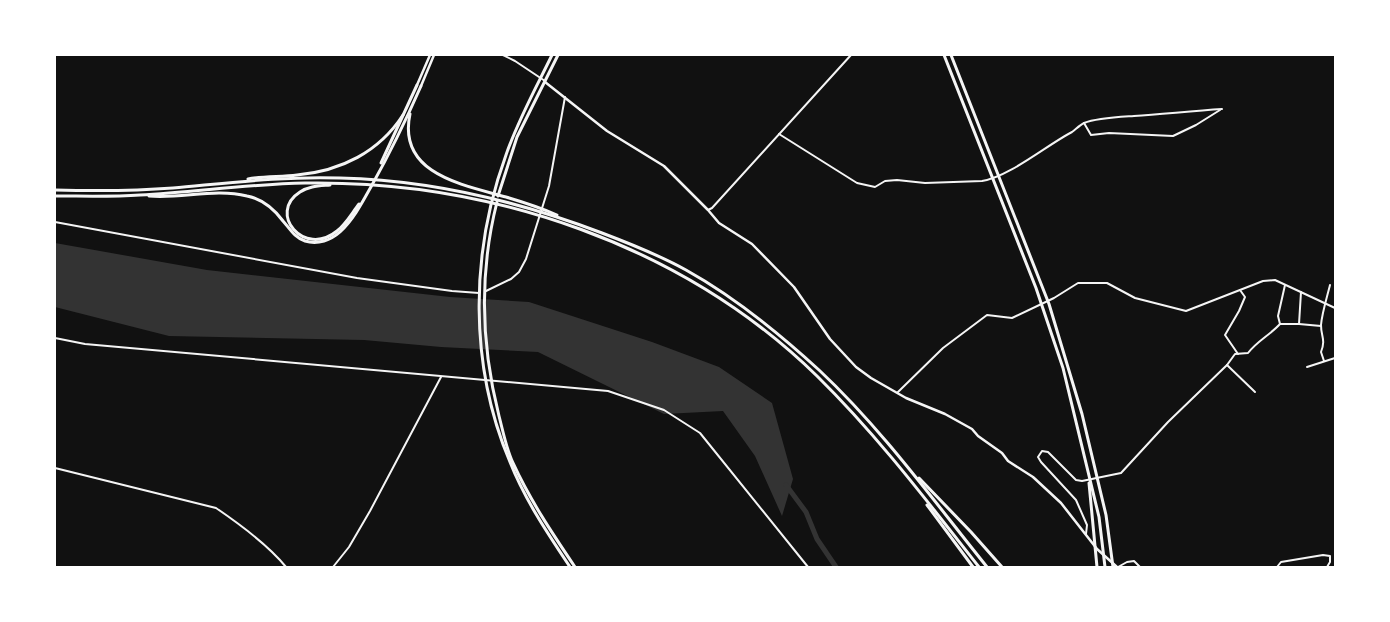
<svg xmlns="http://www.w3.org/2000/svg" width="1390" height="622" font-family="'PT Sans',sans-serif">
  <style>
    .water { fill: #333 }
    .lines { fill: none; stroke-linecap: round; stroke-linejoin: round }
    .river { stroke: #333; stroke-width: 5 }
    .minor { stroke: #f5f5f5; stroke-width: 2 }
    .tertiary { stroke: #f5f5f5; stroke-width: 2 }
    .secondary { stroke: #f5f5f5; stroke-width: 2.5 }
    .primary { stroke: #f5f5f5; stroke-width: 2.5 }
    .trunk { stroke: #f5f5f5; stroke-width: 3 }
    .motorway { stroke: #f5f5f5; stroke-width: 3 }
  </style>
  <rect width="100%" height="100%" fill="#111"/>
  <polygon class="water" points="55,243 207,270 450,297 529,302 652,342 719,367 772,403 793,479 782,516 755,456 723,411 664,414 538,352 441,347 364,340 169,336 55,307"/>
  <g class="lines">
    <polyline class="river" points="786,485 806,512 817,539 836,567"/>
    <g class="minor">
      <polyline points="1084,123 1091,135 1109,133 1173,136 1196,125 1220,110"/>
      <path d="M779,134L857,183L875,187L885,181L897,180L925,183L982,181C1009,177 1047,145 1072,132C1076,129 1080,125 1084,123C1097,118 1120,117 1134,116C1163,114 1192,111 1222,109"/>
      <polyline points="55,222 357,278 452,291 479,293"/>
      <polyline points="486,291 511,279 519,272 526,259 549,186 565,97"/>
      <polyline points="1280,324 1278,316 1285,285"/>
      <polyline points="1299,324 1301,292"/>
      <polyline points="1238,354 1225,335 1239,311 1245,297 1240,290"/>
      <path d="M1324,361L1321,352C1326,339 1321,337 1321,325C1322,313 1327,297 1330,285"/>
      <polyline points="1227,365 1255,392"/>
      <polyline points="1307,367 1335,358"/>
      <polyline points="898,392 943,348 987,315 1012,318 1054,298 1078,283 1107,283 1135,298 1186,311 1263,281 1275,280 1335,308"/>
      <path d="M55,468L216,508C238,523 269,546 286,567"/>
      <path d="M1086,534L1087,525L1076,500L1041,462L1038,457L1042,451L1048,452L1076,480L1082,481L1121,473L1168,422L1227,365L1235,354L1248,353C1257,341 1270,335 1280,324H1299L1321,326"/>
      <polyline points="333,567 349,547 370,511 441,377"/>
      <polyline points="1118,567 1127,562 1134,561 1140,567"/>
      <polyline points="1277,567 1281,562 1323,555 1330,556 1330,562 1327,567"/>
    </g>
    <g class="tertiary">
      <polyline points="503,55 515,61 545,81"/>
      <polyline points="708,210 712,208 851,55"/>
      <polyline points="55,338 85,344 608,391 664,410 700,433 808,567"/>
    </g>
    <polyline class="secondary" points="545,82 607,131 664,166 708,210 719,223 752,244 794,287 830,339 856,367 871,378 906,398 945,414 972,429 978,436 1002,453 1008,461 1033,477 1061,503 1097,549 1117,567"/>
    <g class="primary">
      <polyline points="417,85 430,55"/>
      <polyline points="421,86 434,55"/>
    </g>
    <g class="trunk">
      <path d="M552,55C536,88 518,120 506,155C470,253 469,365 510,462C525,500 548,534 570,567"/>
      <polyline points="498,196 517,137 558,55"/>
      <path d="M497,202C479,273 481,345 499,416C503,431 506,448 513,463C530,500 552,533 575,567"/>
    </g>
    <g class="motorway">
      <polyline points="944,55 1036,288 1063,368 1099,517 1105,567"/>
      <polyline points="951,55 1049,304 1082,414 1106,515 1113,567"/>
      <path d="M410,114C397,174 463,185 506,197C523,202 541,208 557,215"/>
      <polyline points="381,163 417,85"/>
      <path d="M248,179C264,176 281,177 297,175C341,171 379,152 403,115"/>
      <path d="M330,185C319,186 309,186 300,192C267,213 304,258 337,231C346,224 352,213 359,204"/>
      <path d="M55,190C94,191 134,191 173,188C229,183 284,176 340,178C431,180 518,201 602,233C631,244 659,255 686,270C731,295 781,335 819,370C882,429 933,500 987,567"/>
      <path d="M55,196C83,196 112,197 140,195C195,192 251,184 305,183C491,180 683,245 817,376C877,435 927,501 979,567"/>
      <path d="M149,196C181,199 215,188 247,196C262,199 274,209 283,221C290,229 295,238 305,241C318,245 331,240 340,232C354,219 363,201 372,185C390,153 406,120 421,86"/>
      <polyline points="919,478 971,532 1002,567"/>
      <polyline points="1089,483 1097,567"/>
      <polyline points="927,505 973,567"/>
    </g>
  </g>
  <rect width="1390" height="622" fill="none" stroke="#ffffff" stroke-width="112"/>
</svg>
